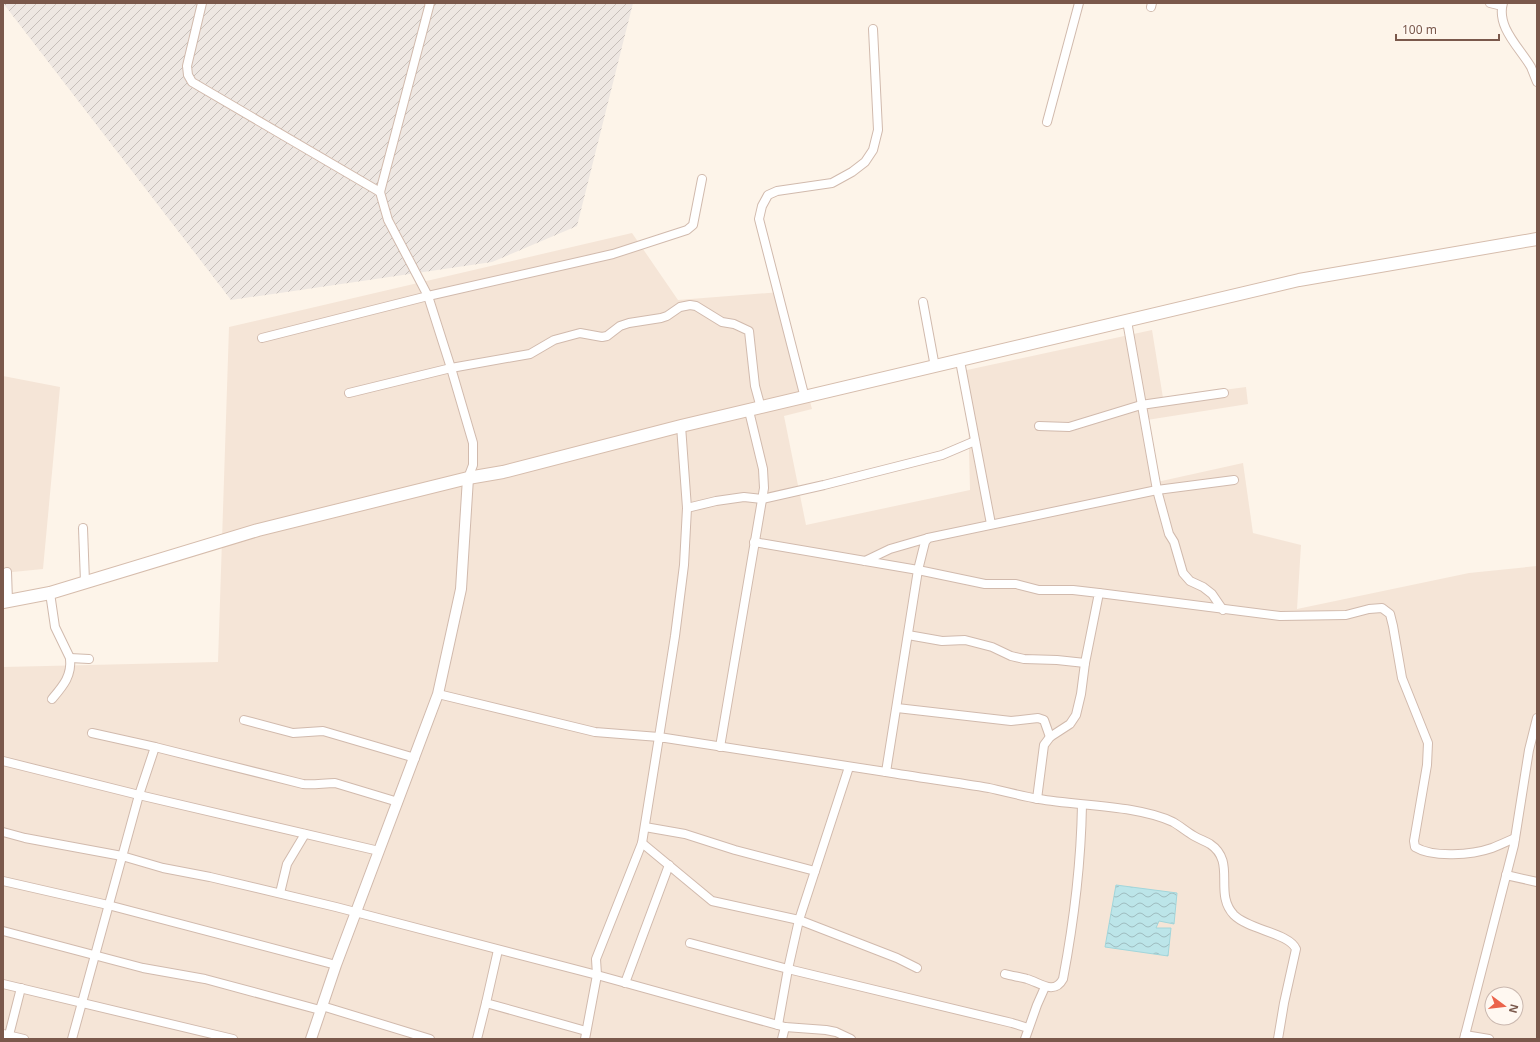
<svg xmlns="http://www.w3.org/2000/svg" width="1540" height="1042" font-family="'Noto Sans',sans-serif">
  <style>
    .residential { fill: #f5e5d7; fill-rule: evenodd }
    .industrial { fill: url(#industrial-furrows) }
    .water { fill: url(#water-waves); stroke: #a2d6db }
    .lines { fill: none; stroke-linecap: round; stroke-linejoin: round }
    .minor-casing { stroke: #d1baad; stroke-width: 10 }
    .tertiary-casing { stroke: #d1baad; stroke-width: 12 }
    .secondary-casing { stroke: #d6bdad; stroke-width: 14 }
    .minor { stroke: #fff; stroke-width: 8 }
    .tertiary { stroke: #fff; stroke-width: 10 }
    .secondary { stroke: #fff; stroke-width: 12 }
  </style>
  <defs>
    <pattern id="industrial-furrows" width="10" height="10" patternUnits="userSpaceOnUse"><rect width="10" height="10" fill="#eee7e2"/><path d="M-1 1l2-2M0 10L10 0M9 11l2-2" fill="none" stroke="#c6beb9"/></pattern>
    <pattern id="water-waves" width="16" height="10" patternUnits="userSpaceOnUse"><rect width="16" height="10" fill="#bce5e9"/><path d="M0 5q4-4 8 0t8 0" fill="none" stroke="#9ebcbf"/></pattern>
  </defs>
  <rect width="100%" height="100%" fill="#fdf4e9"/>
  <g class="residential">
    <path d="M632,233L678,300L781,292L812,409L784,416L806,525L970,490L967,370L1152,330L1163,398L1246,387L1248,404L1147,420L1157,482L1243,463L1253,533L1301,545L1297,609L1469,573L1537,566V1039H3V667L218,662L229,327ZM1492,994H1516V1018H1492Z"/>
    <polygon points="3,376 60,387 43,569 3,573"/>
  </g>
  <polygon class="industrial" points="3,3 633,3 577,226 492,262 231,300"/>
  <polygon class="water" points="1116,885 1177,893 1174,924 1159,921 1156,928 1171,928 1168,956 1105,947"/>
  <g class="lines">
    <g class="minor-casing">
      <g id="minor">
        <polyline points="202,3 187,66 188,75 192,82 380,192"/>
        <polyline points="430,3 380,192 388,220 428,296 451,368 473,443 473,465 468,478"/>
        <polyline points="1490,3 1502,6"/>
        <path d="M1503,3C1496,27 1520,48 1531,67C1533,72 1535,77 1537,82"/>
        <polyline points="1151,7 1152,3"/>
        <polyline points="1047,122 1079,3"/>
        <polyline points="923,302 935,367"/>
        <polyline points="1127,321 1157,490 1169,534 1174,542 1183,573 1190,581 1203,587 1212,594 1223,610"/>
        <polyline points="262,338 428,296 613,254 687,230 693,225 702,179"/>
        <polyline points="960,361 991,524"/>
        <polyline points="349,393 451,368 530,354 554,340 580,333 602,337 607,336 620,326 629,323 661,318 667,316 680,307 690,305 696,306 722,322 734,324 749,331 755,386 761,408"/>
        <polyline points="805,398 759,219 762,206 768,195 777,191 832,183 852,172 865,162 873,150 878,130 873,29"/>
        <polyline points="1039,426 1069,427 1141,405 1224,393"/>
        <polyline points="687,508 716,501 744,497 762,499 824,485 942,455 975,441"/>
        <polyline points="83,528 85,582"/>
        <polyline points="754,542 918,570 985,584 1016,584 1039,590 1073,590 1099,593 1085,663 1081,694 1076,715 1070,724 1050,737 1044,745 1037,799"/>
        <polyline points="865,561 890,549 928,538"/>
        <polyline points="7,572 8,601"/>
        <path d="M50,593L55,627L70,658C72,676 63,686 52,699"/>
        <path d="M1099,593L1280,616L1346,615L1369,609L1382,608L1390,614L1393,626L1402,678L1428,743L1427,765L1414,841L1415,847C1433,858 1472,855 1492,848C1500,845 1508,841 1515,838"/>
        <polyline points="908,635 942,641 965,640 992,647 1011,656 1024,659 1057,660 1085,663"/>
        <polyline points="70,658 89,659"/>
        <polyline points="438,694 595,732 659,737 675,636 684,565 687,508 681,426"/>
        <polyline points="897,708 1011,721 1038,718 1044,720 1050,737"/>
        <polyline points="244,720 293,733 323,731 415,758"/>
        <path d="M92,733L155,747L303,784C314,785 324,783 335,783L398,802"/>
        <polyline points="720,747 764,488 763,469 749,411"/>
        <polyline points="3,761 139,795 379,851"/>
        <polyline points="886,772 918,570 925,542 928,538 1157,490 1234,480"/>
        <polyline points="645,827 685,834 735,850 815,871"/>
        <polyline points="3,832 25,838 122,856 163,868 210,877 336,907 597,975 785,1027 826,1030 836,1032 851,1039"/>
        <polyline points="642,843 712,901 799,920 897,958 917,968"/>
        <polyline points="1506,875 1537,882"/>
        <polyline points="3,881 108,905 336,965"/>
        <polyline points="280,893 287,864 305,834"/>
        <polyline points="3,931 143,968 205,979 320,1010"/>
        <polyline points="690,943 788,969 1012,1023 1028,1028"/>
        <polyline points="498,950 486,1003 586,1031"/>
        <path d="M1005,974C1012,976 1020,977 1027,979C1039,982 1054,996 1063,979C1074,921 1081,863 1082,805"/>
        <polyline points="625,983 669,865"/>
        <polyline points="3,984 233,1039"/>
        <polyline points="322,1006 430,1039"/>
        <polyline points="778,1025 788,969 799,920 849,767"/>
        <polyline points="3,1034 24,1039"/>
        <polyline points="1465,1035 1489,1039"/>
        <polyline points="8,1039 21,988"/>
        <polyline points="72,1039 139,795 155,747"/>
        <polyline points="477,1039 486,1003"/>
        <path d="M585,1039L597,975L596,959L642,843L659,737C735,749 811,761 886,772C921,778 955,782 989,788C1006,792 1022,796 1039,799C1078,806 1138,805 1173,822C1180,826 1187,832 1194,836C1199,839 1205,841 1210,844C1237,862 1213,893 1234,915C1249,930 1289,933 1296,949L1284,1003L1278,1039"/>
        <polyline points="782,1039 785,1027"/>
        <polyline points="1025,1039 1037,1005 1045,987"/>
        <polyline points="1464,1039 1514,845 1529,750 1537,718"/>
      </g>
    </g>
    <g class="tertiary-casing">
      <polyline id="tertiary" points="311,1039 336,965 438,694 461,589 468,478"/>
    </g>
    <g class="secondary-casing">
      <polyline id="secondary" points="3,602 50,593 258,530 468,478 503,472 681,426 1299,280 1537,239"/>
    </g>
    <use href="#minor" class="minor"/>
    <use href="#tertiary" class="tertiary"/>
    <use href="#secondary" class="secondary"/>
  </g>
  <rect width="1540" height="1042" fill="none" stroke="#7a584b" stroke-width="8"/>
  <g transform="translate(1504 1006) rotate(105)"><circle r="19" fill="#fff8f1" stroke="#cab8af"/>
  <path d="M0-3L7 15L0 10L-7 15Z" fill="#eb634b"/>
  <text y="-6" font-size="11" font-weight="bold" text-anchor="middle" fill="#7a584b">N</text>
  </g>
  <path d="M1396 34v6h103v-6" fill="none" stroke="#7a584b" stroke-width="2"/>
  <text x="1402" y="34" font-size="12" fill="#7a584b" stroke="#fff8f1" stroke-width="3" paint-order="stroke">100 m</text>
</svg>
